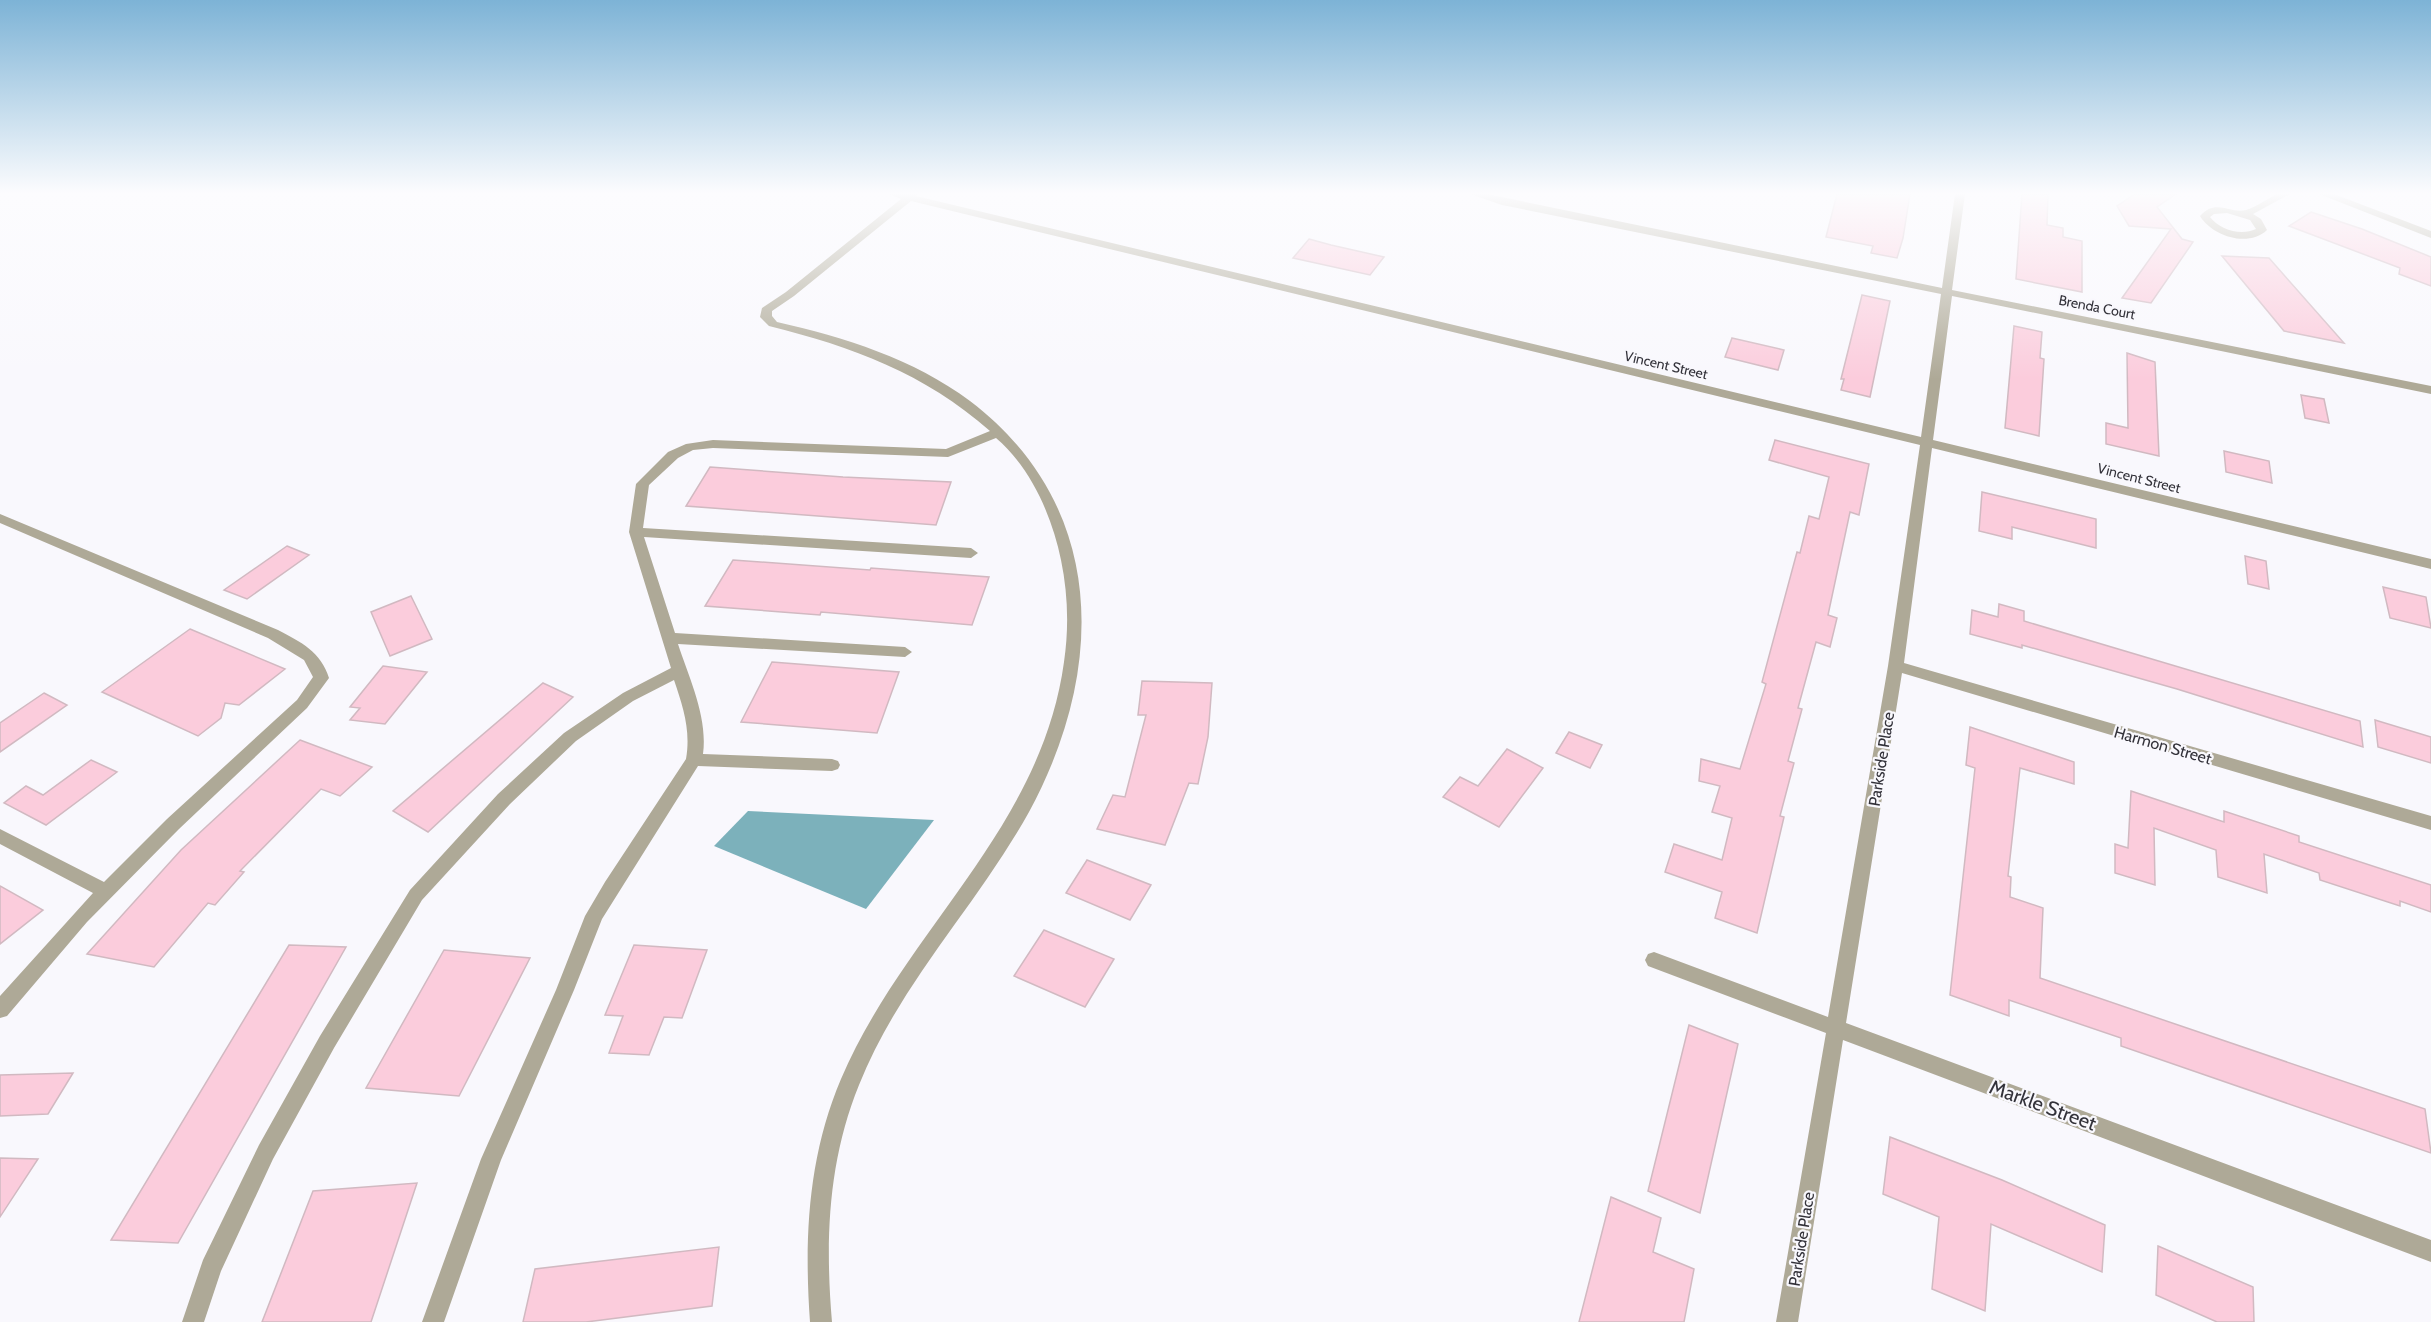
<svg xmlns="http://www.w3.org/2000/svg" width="2431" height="1322" font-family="Cabin,sans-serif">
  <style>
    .water { fill: #7cb1bb }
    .building { fill: #fbccdc; stroke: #d1b9c1; stroke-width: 1.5 }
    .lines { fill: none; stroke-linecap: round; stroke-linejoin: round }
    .street { fill: #aea997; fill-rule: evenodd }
    .labels { text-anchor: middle; stroke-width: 4.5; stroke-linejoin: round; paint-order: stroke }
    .far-street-label { font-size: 14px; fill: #33323a; stroke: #f9f8fd }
    .street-label { font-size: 16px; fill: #33323a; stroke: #f9f8fd }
    .near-street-label { font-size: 20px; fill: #33323a; stroke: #f9f8fd }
  </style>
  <rect width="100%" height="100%" fill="#f9f8fd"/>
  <polygon class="water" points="748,811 934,820 866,909 714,846"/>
  <g class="building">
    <polygon points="1837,194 1910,194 1903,238 1897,258 1871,253 1873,246 1826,237"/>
    <polygon points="2022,194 2048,194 2047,225 2063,228 2063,237 2082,241 2082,292 2016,279"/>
    <polygon points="2135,194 2176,194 2157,207 2182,239 2193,242 2151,303 2122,298 2171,229 2129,226 2117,206"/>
    <polygon points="2311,212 2362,229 2431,257 2431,286 2399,274 2400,268 2289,226"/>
    <polygon points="1309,239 1331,245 1384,257 1370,275 1293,258"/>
    <polygon points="2222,256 2269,258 2344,343 2284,331"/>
    <polygon points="1862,295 1890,301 1870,397 1841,390 1844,379 1841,379"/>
    <polygon points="2014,326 2042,332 2040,358 2044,359 2039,436 2005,428"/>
    <polygon points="1732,338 1784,350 1778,370 1725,357"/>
    <polygon points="2127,353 2155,362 2159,456 2106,444 2106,423 2128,428"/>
    <polygon points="2301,395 2324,399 2329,423 2305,418"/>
    <polygon points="1775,440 1869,464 1859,515 1850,512 1828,615 1837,618 1830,647 1816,642 1798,708 1802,709 1788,761 1794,763 1780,816 1784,817 1757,933 1715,918 1722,892 1665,872 1674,844 1722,860 1732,818 1712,812 1720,786 1699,781 1701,759 1740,769 1766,684 1762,682 1797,552 1800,553 1809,516 1819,519 1829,477 1769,460"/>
    <polygon points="2224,451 2269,461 2272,483 2226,472"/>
    <polygon points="710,467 843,477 951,482 936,525 686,506"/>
    <polygon points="1982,492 2096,519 2096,548 2012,527 2012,539 1979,531"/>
    <polygon points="287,546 309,555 247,599 224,590"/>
    <polygon points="2245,556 2266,561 2269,589 2248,584"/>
    <polygon points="733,560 870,570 871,568 989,577 972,625 821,612 820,615 705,606"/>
    <polygon points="2383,587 2426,597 2431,628 2390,618"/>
    <polygon points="411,596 432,639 390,656 371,612"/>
    <polygon points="1999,604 2024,611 2024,621 2360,721 2363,747 2177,689 2022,645 2022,648 1970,634 1972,610 1998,617"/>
    <polygon points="190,629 285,669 239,705 225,703 221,718 198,736 102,692"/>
    <polygon points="772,662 899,672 877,733 741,722"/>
    <polygon points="383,666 427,672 385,724 350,720 360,708 350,707"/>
    <polygon points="1142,681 1212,683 1208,737 1198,784 1189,783 1165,845 1097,829 1113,795 1125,797 1146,715 1138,715"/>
    <polygon points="543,683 573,697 428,832 393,811"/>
    <polygon points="44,693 67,705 0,752 0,723"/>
    <polygon points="2375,720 2431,737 2431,763 2378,747"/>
    <polygon points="1970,727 2074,762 2074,784 2020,768 2008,876 2011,877 2010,897 2043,908 2040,978 2425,1109 2431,1153 2121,1046 2121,1038 2009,1000 2009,1016 1950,995 1975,768 1966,765"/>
    <polygon points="1569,732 1602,745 1590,768 1556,753"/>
    <polygon points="300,740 372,767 340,796 321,789 240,871 244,872 215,905 208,903 154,967 87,954 181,850"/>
    <polygon points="1507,749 1543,768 1499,827 1443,797 1460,777 1478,786"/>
    <polygon points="91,760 117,772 46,825 4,803 26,786 43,795"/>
    <polygon points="2131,791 2224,822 2224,811 2299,836 2299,842 2431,885 2431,912 2400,901 2400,906 2320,880 2319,873 2264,854 2267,893 2218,877 2216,850 2154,828 2155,885 2115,873 2115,844 2128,848"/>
    <polygon points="1087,860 1151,885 1130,920 1066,893"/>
    <polygon points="0,886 43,910 0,944"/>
    <polygon points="1044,930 1114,959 1085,1007 1014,976"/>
    <polygon points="289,945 346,947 178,1243 111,1240"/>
    <polygon points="634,945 707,950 682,1018 664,1017 649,1055 609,1053 623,1016 605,1015"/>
    <polygon points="444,950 530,958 459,1096 366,1088"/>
    <polygon points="1689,1025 1738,1044 1700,1213 1648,1191"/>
    <polygon points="73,1073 48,1114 0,1116 0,1075"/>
    <polygon points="1890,1137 2002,1180 2105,1225 2102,1272 1991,1224 1985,1311 1932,1289 1939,1217 1883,1194"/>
    <polygon points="0,1158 38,1159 0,1217"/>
    <polygon points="417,1183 371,1322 262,1322 313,1191"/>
    <polygon points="1611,1197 1661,1218 1653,1252 1694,1269 1684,1322 1579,1322"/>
    <polygon points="2158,1246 2253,1287 2254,1322 2217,1322 2156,1295"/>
    <polygon points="719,1247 712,1306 586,1322 523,1322 535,1269"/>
  </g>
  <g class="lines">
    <g class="street">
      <path d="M889,194H918L916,196L1921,437L1941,294L1502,205L1470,194H1487L1942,288L1955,194H1965L1952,290L2431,386V394L1952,296L1933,440L2431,559V569L1932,448L1904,663L2431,816V830L1902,673L1846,1023L2431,1240V1262L1843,1040L1798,1322H1776L1826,1033L1648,966L1645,960L1648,954L1654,952L1828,1017L1888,666L1920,445L911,201L794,296L772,311V316L777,322C844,337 914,359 970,401C1108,506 1106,670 1029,812C977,906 899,984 859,1085C828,1161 825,1241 832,1322H810C804,1238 808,1157 841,1079C905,929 1041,830 1064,662C1069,628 1068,594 1061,560C1052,516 1031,468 996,438L948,457L713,448L693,450L678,458L649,485L643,528L971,548L978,553L971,558L644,537L675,633L905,647L912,652L905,657L678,644C689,678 708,717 703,754L832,759L838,761L840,765L838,769L832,771L698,766L602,919L574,990L501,1160L444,1322H422L481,1159L556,990L585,916L605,882L686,759C691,730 683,707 674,680L633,701L576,741L510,804L422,900L334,1048L273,1159L221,1271L204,1322H182L203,1260L259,1145L320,1036L410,890L498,794L564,733L623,693L671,668L629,532L636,484L668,452L686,444L713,440L946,449L990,431C924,373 853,347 769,326L760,317L762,308L786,292L901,199Z"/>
      <path d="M2277,194H2290L2253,214L2261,219L2267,230C2248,248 2212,236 2200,216C2216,198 2229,214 2246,210C2256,207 2267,199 2277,194ZM2227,213L2250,220L2256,229C2241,236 2220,230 2210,217L2214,214Z"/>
      <polygon points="2319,194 2334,194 2431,231 2431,238"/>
      <path d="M0,514L278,630C301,642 321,652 329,678L307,708L179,829L87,922L7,1016L0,1018V996L93,893L0,844V829L104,882L167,819L297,700L313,677L304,660L268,638L0,523Z"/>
    </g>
  </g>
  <linearGradient id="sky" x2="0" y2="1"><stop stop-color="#7db3d6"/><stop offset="0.51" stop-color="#fcfcfe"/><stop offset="1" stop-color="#fcfcfe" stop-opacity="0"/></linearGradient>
  <rect width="2431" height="379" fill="url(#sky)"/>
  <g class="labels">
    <g class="far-street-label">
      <text transform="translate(2097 307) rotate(11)" y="5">Brenda Court</text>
      <text transform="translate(1666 365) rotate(13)" y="5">Vincent Street</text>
      <text transform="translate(2139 478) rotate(14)" y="5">Vincent Street</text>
    </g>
    <g class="street-label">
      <text transform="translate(2163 745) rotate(16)" y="6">Harmon Street</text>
      <text transform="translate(1881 759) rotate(-81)" y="6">Parkside Place</text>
      <text transform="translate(1801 1239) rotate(-81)" y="6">Parkside Place</text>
    </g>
    <g class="near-street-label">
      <text transform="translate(2043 1105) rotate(20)" y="7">Markle Street</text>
    </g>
  </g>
</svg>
